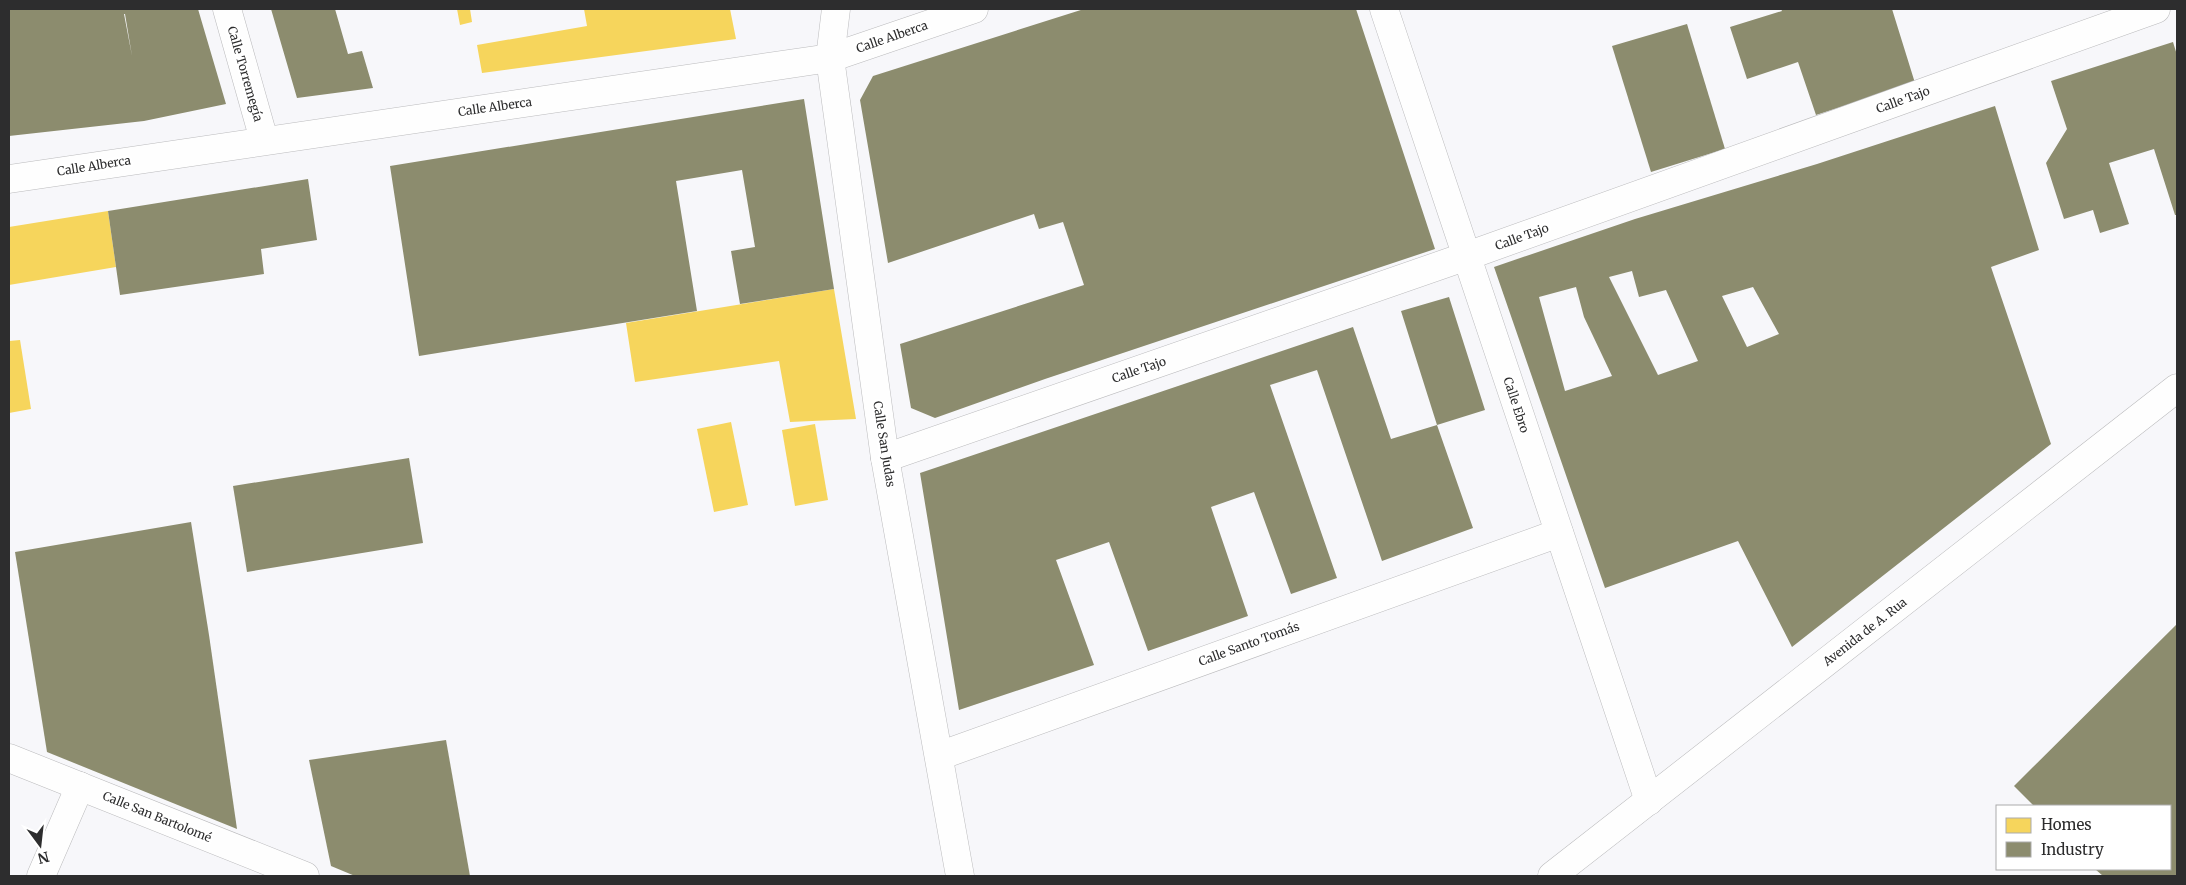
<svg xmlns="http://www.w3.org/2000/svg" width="2186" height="885" font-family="Merriweather,serif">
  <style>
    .homes { fill: #f6d55c }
    .industry { fill: #8c8c6e; fill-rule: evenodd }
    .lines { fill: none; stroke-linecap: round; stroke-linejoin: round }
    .minor-casing { stroke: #bbbbbd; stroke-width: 29 }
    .tertiary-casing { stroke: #bbbbbd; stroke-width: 29 }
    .minor { stroke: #fefefe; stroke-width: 28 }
    .tertiary { stroke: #fefefe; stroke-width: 28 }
    .labels { text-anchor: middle; stroke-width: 5; stroke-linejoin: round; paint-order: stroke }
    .street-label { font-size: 12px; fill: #2d2d2e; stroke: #fff }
  </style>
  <rect width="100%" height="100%" fill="#f7f7fa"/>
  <g class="homes">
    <polygon points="457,9 470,9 472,22 460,25"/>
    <polygon points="584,9 730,9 736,39 482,73 477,45 587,26"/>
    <polygon points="108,211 116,267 9,285 9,227"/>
    <polygon points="834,289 856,419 790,422 779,361 635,382 626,323"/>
    <polygon points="20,340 31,409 9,413 9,341"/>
    <polygon points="731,422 748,505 714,512 697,429"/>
    <polygon points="815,424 828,500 795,506 782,430"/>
  </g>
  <g class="industry">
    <path d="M9,9H198L226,104L144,121L9,136ZM124,14H125L132,56Z"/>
    <polygon points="271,9 335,9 348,54 362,51 373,88 297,98"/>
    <polygon points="1084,9 1356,9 1435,249 1045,379 935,418 911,408 900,344 1084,285 1063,222 1039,229 1034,214 888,263 860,100 873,76"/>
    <polygon points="1781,9 1892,9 1915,83 1816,115 1798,62 1747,79 1730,27 1782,11"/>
    <polygon points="1687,24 1725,149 1651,172 1612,46"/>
    <polygon points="2173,42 2177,55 2177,215 2175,215 2154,149 2109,163 2129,224 2100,233 2093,210 2064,219 2046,163 2067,129 2051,81"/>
    <polygon points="804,99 834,289 740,304 731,251 755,247 742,170 676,181 697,311 419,356 390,166"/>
    <path d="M1995,106L2039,250L1991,267L2051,444L1792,647L1738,541L1605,588L1494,267L1635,219L1817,164ZM1632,271L1639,297L1666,290L1698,361L1658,375L1609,277ZM1576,287L1584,317L1612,376L1565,391L1539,297ZM1753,287L1779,334L1747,347L1722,296Z"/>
    <polygon points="308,179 317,240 261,249 264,274 120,295 108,211"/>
    <polygon points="1449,297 1485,410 1437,425 1473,528 1382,561 1317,370 1270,385 1337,578 1291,594 1254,492 1211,507 1248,616 1148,651 1109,542 1056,560 1094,665 959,710 920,473 1353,327 1391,439 1437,425 1401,311"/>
    <polygon points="409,458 423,543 247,572 233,486"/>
    <polygon points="191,522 209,635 237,829 47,752 15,552"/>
    <polygon points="2177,624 2177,876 2103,876 2095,869 2170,869 2170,806 2034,806 2014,786"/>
    <polygon points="446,740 470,876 355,876 331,866 309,760"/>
  </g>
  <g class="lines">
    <g class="minor-casing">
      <g id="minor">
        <polyline points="227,9 264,140"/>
        <polyline points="836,9 830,58 885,458 960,876"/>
        <polyline points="1384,9 1649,801"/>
        <polyline points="9,179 830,58 974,9"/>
        <polyline points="885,458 1467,256 2156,9"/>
        <polyline points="939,756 1559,533"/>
        <polyline points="9,758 305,876"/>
        <polyline points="41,876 80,786"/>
      </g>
    </g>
    <g class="tertiary-casing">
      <polyline id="tertiary" points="1552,876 2177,388"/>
    </g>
    <use href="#minor" class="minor"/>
    <use href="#tertiary" class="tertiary"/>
  </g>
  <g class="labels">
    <g class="street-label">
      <text transform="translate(892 37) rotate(-19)" y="4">Calle Alberca</text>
      <text transform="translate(245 74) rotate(74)" y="4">Calle Torremegía</text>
      <text transform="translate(1903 100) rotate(-20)" y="4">Calle Tajo</text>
      <text transform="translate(495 107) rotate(-8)" y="4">Calle Alberca</text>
      <text transform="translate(94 166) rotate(-9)" y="4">Calle Alberca</text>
      <text transform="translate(1522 237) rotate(-20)" y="4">Calle Tajo</text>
      <text transform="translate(1139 370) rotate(-19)" y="4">Calle Tajo</text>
      <text transform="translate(1516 405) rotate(72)" y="4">Calle Ebro</text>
      <text transform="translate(884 444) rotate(81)" y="4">Calle San Judas</text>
      <text transform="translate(1865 632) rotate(-38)" y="4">Avenida de A. Rua</text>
      <text transform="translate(1249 644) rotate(-20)" y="4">Calle Santo Tomás</text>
      <text transform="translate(157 817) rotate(22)" y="4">Calle San Bartolomé</text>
    </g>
  </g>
  <rect width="2186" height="885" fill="none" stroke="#2d2d2e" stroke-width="20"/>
  <rect x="1996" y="805" width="175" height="65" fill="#ffffff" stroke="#ababab"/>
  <rect x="2006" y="818" width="25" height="15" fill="#f6d55c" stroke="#ababab"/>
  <text x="2041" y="830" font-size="15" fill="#2d2d2e">Homes</text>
  <rect x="2006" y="842" width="25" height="15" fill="#8c8c6e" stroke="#ababab"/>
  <text x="2041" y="855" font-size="15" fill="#2d2d2e">Industry</text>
  <g transform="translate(40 845) rotate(165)" stroke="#ffffff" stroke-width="4" paint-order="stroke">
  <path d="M0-4L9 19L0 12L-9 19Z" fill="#2d2d2e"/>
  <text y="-8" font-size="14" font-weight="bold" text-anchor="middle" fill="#2d2d2e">N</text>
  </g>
</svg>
